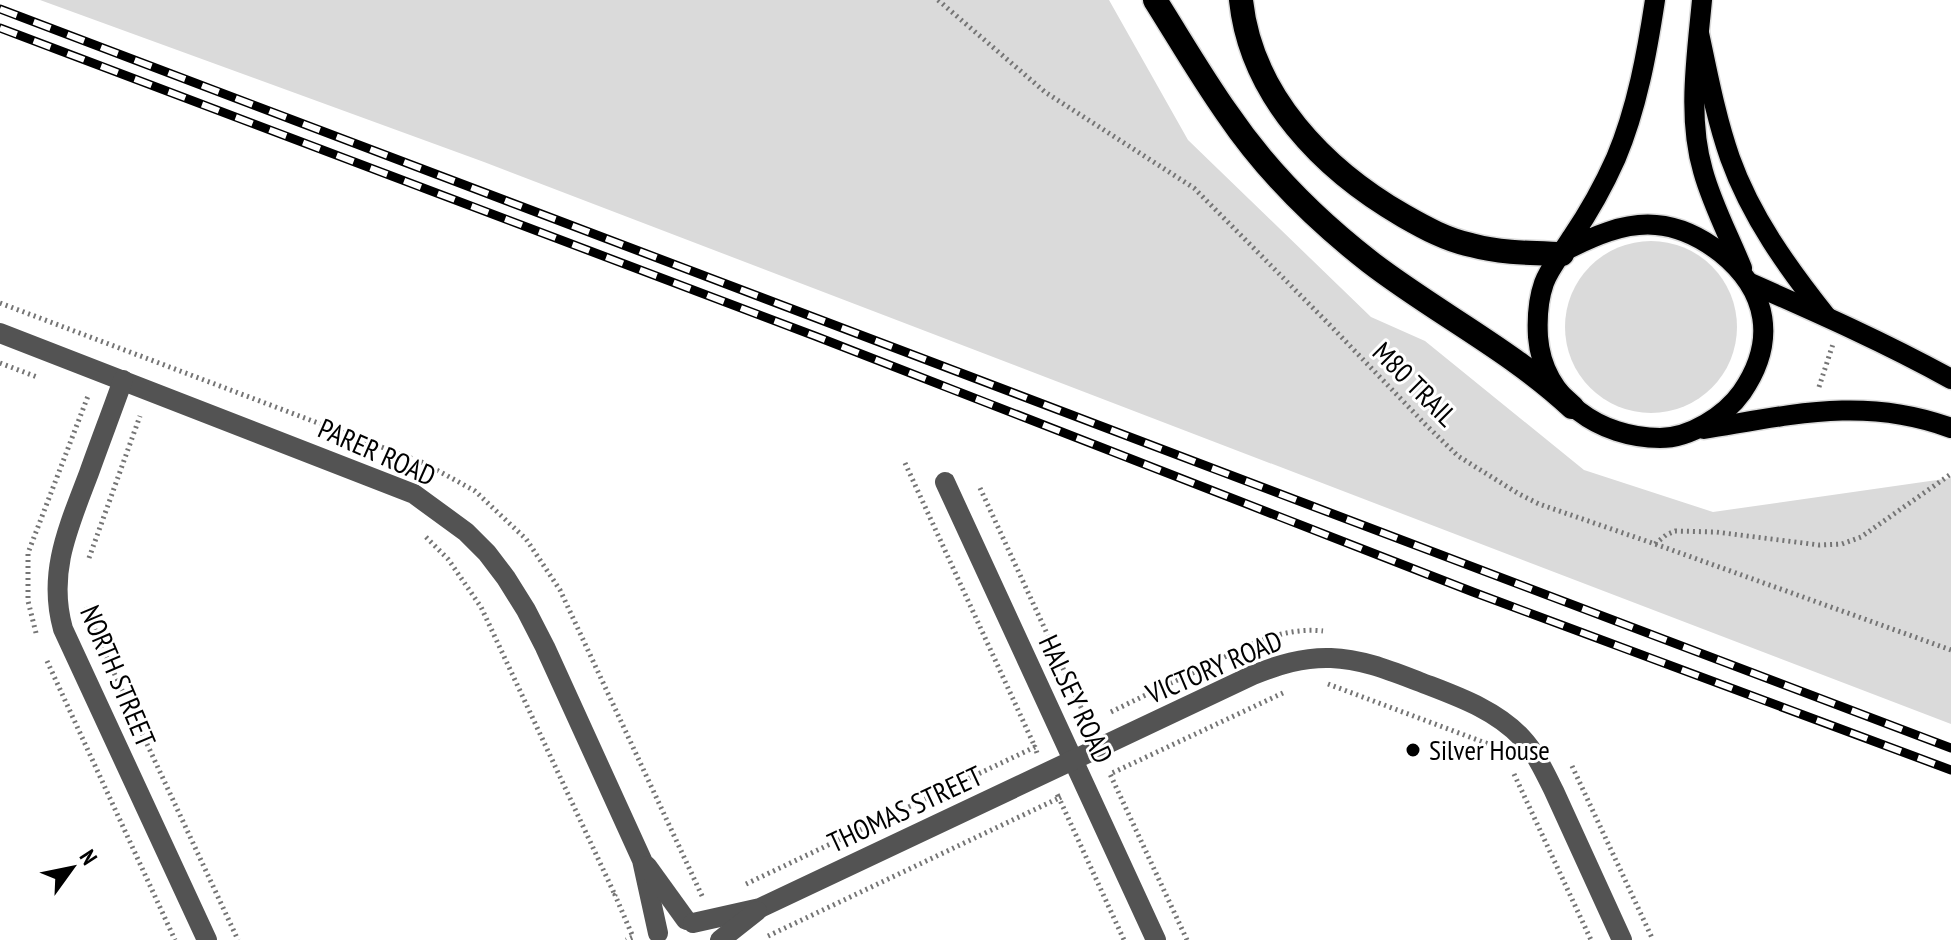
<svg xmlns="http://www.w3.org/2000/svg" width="1951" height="940" font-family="'PT Sans Narrow',sans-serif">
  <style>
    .green { fill: #dadada }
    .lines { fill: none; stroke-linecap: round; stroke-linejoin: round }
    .major-casing { stroke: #dbdbdb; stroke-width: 23 }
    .highway-casing { stroke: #dbdbdb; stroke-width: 27 }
    .path { stroke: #757575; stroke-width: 5; stroke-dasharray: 2 4; stroke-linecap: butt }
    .minor { stroke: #535353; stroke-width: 20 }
    .major { stroke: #000; stroke-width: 20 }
    .highway { stroke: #000; stroke-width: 24 }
    .rail-casing { stroke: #000; stroke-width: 9 }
    .rail { stroke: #fff; stroke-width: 6; stroke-dasharray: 18; stroke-linecap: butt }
    .poi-dot { fill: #000; stroke: #fff; stroke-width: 3 }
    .labels { text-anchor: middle; stroke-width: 6; stroke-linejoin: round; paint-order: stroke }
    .street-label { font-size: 28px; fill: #000; stroke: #fff }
    .poi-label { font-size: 28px; fill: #000; stroke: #fff; text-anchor: start }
  </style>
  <rect width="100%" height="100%" fill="#fff"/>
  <g class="green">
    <polygon points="40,0 1109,0 1188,140 1371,317 1425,341 1584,470 1713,512 1951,478 1951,724 484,162"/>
    <circle cx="1651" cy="327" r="86"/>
  </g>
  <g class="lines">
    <g class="major-casing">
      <g id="major">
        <path d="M1702,0C1697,55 1687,117 1703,171C1712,204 1729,236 1742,268"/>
        <path d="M1699,33C1708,75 1716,118 1730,158C1751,217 1788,268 1826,316"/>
        <path d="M1564,251C1592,237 1624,222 1656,225C1681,227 1702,238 1721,253C1768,291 1777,341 1742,392C1725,416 1690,438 1660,438C1601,438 1543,400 1538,337C1537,320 1538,300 1544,283C1550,267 1563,252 1572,237C1589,212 1604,185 1616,158C1637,108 1647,53 1655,0"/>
        <path d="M1750,283C1818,313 1886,343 1951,379"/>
        <path d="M1704,429C1791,415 1864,396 1951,428"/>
      </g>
    </g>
    <g class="highway-casing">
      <g id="highway">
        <path d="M1155,0C1179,38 1201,76 1227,113C1265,169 1316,220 1370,262C1435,312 1511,350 1572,407"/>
        <path d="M1241,0C1251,96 1324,170 1404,216C1425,228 1447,240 1471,245C1500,253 1531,253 1562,254"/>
      </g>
    </g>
    <g class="path">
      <polyline points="938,0 1045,92 1194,188 1327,322 1425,424 1458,456 1519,494 1539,504 1655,544 1951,650"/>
      <polyline points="0,303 424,463 475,491 526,539 560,590 703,898"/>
      <polyline points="0,363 37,377"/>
      <polyline points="1819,387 1833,344"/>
      <polyline points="905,463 1035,747"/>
      <polyline points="980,488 1090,727"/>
      <polyline points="426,537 448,559 481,607 615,895"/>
      <polyline points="1655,544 1666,535 1675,531 1716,532 1819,545 1842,544 1861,537 1951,474"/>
      <polyline points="89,558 140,416"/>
      <polyline points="86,607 102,647 238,940"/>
      <polyline points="36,633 28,601 28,553 88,396"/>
      <polyline points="47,661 175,940"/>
      <polyline points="1328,684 1491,745"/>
      <path d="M1111,712C1141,697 1171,683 1201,669C1239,650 1279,626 1323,631"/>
      <polyline points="1572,766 1653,940"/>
      <polyline points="1514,774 1591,940"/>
      <polyline points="1061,797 1059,798 1124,940"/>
      <polyline points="746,884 1035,747 1037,753"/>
      <polyline points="616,894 615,895 633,937 626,940"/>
      <polyline points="768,936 1059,798 1057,794"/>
      <polyline points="1187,940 1110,774 1285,692"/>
    </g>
    <g class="minor">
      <polyline points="0,333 414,494 466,532 487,553 506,578 526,610 545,647 642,860 658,933"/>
      <path d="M123,380C112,411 100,442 89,473C69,526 47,572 63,629L207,940"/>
      <polyline points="945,482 1156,940"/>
      <polyline points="647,866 686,920"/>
      <path d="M693,923L760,908L1253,675C1278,665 1303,657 1331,658C1362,659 1391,671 1420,682C1456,696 1495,709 1522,738C1536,753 1545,773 1554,791L1622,940"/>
      <polyline points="720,940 757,911"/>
    </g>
    <use href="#major" class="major"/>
    <use href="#highway" class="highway"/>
    <g class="rail-casing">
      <g id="rail">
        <polyline points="0,9 1951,748"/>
        <polyline points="0,28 815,336 1473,592 1951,770"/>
      </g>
    </g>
    <use href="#rail" class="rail"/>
  </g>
  <circle class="poi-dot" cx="1413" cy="750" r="8"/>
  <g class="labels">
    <g class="street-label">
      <text transform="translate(1415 384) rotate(45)" y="10">M80 TRAIL</text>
      <text transform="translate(377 452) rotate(24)" y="10">PARER ROAD</text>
      <text transform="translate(1214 667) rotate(-23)" y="10">VICTORY ROAD</text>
      <text transform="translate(118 676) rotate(67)" y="10">NORTH STREET</text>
      <text transform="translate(1076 699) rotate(65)" y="10">HALSEY ROAD</text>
      <text transform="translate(905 809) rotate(-25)" y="10">THOMAS STREET</text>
    </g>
    <g class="poi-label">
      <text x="1429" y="760">Silver House</text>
    </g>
  </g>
  <g transform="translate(72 868) rotate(57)" stroke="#ffffff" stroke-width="6" paint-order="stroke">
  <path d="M0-6L14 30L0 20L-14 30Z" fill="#000000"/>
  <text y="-12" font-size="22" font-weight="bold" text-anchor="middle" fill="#000000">N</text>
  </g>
</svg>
